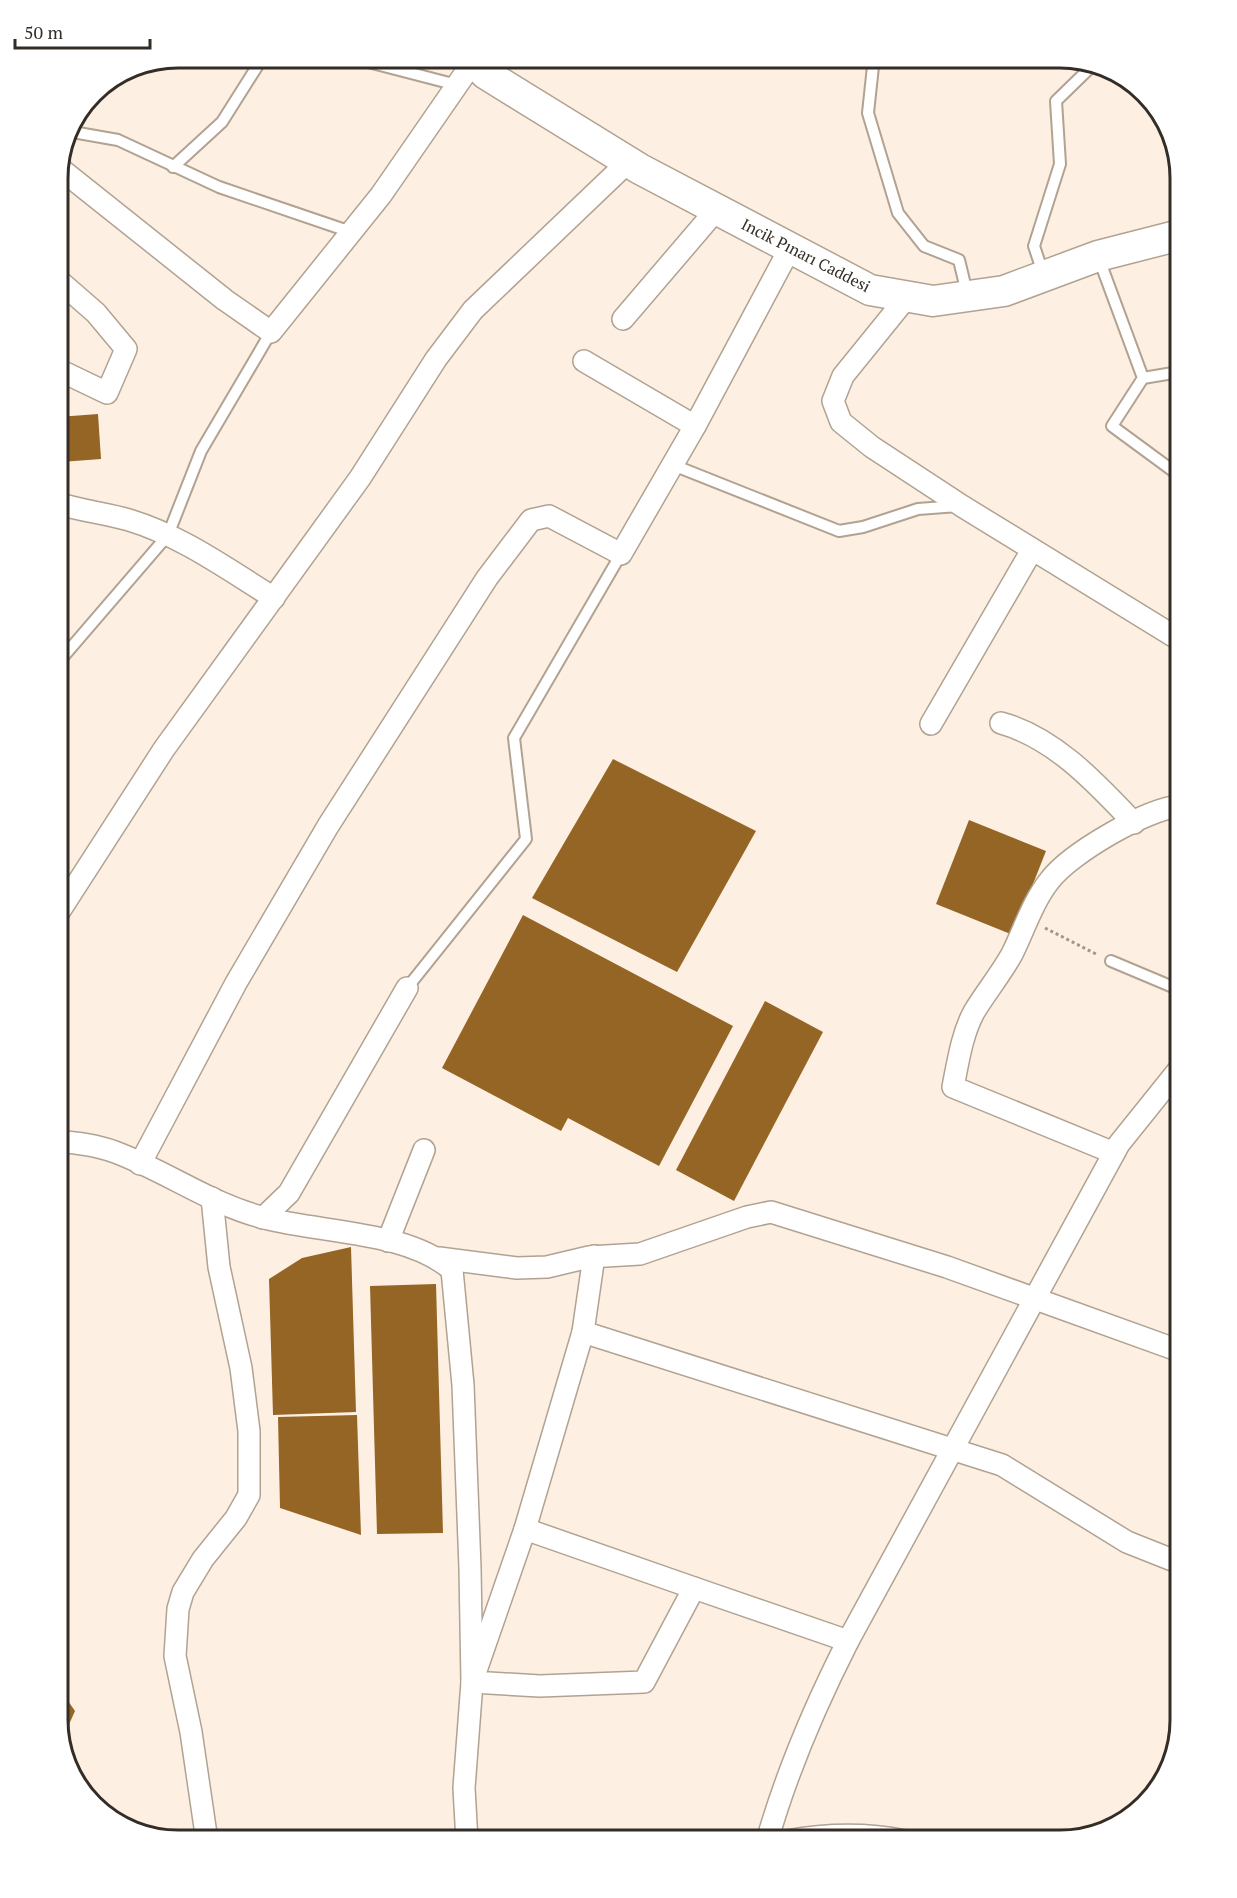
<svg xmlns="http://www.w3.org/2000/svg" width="1237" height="1898" font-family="'PT Serif',serif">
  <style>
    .building { fill: #956525 }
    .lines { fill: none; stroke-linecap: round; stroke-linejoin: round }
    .lane-casing { stroke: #b1a291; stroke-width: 14 }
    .street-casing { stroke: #b1a291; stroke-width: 24 }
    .secondary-casing { stroke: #b1a291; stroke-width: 33 }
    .path { stroke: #a0978c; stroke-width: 3; stroke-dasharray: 3 3; stroke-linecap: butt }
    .lane { stroke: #fff; stroke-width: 10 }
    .street { stroke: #fff; stroke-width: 21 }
    .secondary { stroke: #fff; stroke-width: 30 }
    .labels { text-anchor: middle; stroke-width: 6; stroke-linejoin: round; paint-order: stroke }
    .street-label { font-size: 16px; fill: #332d26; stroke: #fff }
    .rim { fill: none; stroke: #332d26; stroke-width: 3 }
  </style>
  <rect width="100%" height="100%" fill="#fdf0e2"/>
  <g class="building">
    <polygon points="98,414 101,459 61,462 58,417"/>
    <polygon points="613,759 756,831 677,972 532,898"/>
    <polygon points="969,820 1046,851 1013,935 936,904"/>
    <polygon points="523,915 733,1026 659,1166 568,1118 561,1131 442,1068"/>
    <polygon points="765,1001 823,1032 734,1201 676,1170"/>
    <polygon points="351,1247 356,1412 273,1415 269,1279 302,1258"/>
    <polygon points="436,1284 443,1533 377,1534 370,1286"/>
    <polygon points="357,1415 361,1535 280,1508 278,1417"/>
    <polygon points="57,1685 75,1711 62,1740 57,1720"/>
  </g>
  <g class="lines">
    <g class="lane-casing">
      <g id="lane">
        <polyline points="349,57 457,85"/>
        <polyline points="874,57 868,113 898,213 924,246 959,260 967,293"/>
        <polyline points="67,131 118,140 219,187 351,232"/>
        <polyline points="173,167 222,122 263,57"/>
        <polyline points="1099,259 1143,378 1112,426 1180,476"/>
        <polyline points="1043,273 1034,246 1060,164 1056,101 1092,66"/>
        <polyline points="1143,378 1173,373 1180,377"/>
        <polyline points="673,465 839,531 863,527 918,509 958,506"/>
        <polyline points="57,664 168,535 201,451 271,332"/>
        <polyline points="1111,961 1180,990"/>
        <polyline points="407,988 526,839 514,738 621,554"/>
      </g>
    </g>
    <g class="street-casing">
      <g id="street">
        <polyline points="58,167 225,300 271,332 381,195 473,62"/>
        <polyline points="907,297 843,376 833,401 841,422 872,447 962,506 1180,640"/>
        <polyline points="623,319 717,209"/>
        <polyline points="584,361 695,426"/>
        <polyline points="57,369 107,393 126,349 96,313 57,279"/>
        <path d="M57,503C81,511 105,513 129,520C182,536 227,569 274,598"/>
        <path d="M1001,723C1055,738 1096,783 1134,823"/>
        <polyline points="931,724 1032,550"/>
        <polyline points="57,915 164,749 360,478 436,359 473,310 629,161"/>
        <path d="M57,1141C77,1143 96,1145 115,1152C166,1171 212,1205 265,1218C322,1233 408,1231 452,1270L463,1385L470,1568L472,1682L464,1788L467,1841"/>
        <path d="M1114,1153L953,1087C958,1062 962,1034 974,1012C986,992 1001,974 1012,954C1024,930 1033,901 1050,880C1071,853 1146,809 1180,806"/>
        <polyline points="140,1164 236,983 328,826 487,578 531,520 549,516 621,554 695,426 790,248"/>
        <polyline points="263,1218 289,1193 407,988"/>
        <polyline points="388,1241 424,1150"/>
        <polyline points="594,1256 583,1332 525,1529 472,1682 540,1686 644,1682 694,1588 848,1641"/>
        <polyline points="439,1258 517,1268 547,1267 589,1257 640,1254 747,1217 771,1212 947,1267 1180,1351"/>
        <polyline points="583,1332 1002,1465 1127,1542 1180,1563"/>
        <polyline points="525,1529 694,1588"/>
        <polyline points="207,1841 191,1732 175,1656 178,1609 183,1592 203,1559 236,1518 249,1495 249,1431 241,1368 219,1267 212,1198"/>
        <path d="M767,1841C787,1771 815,1706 848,1641L1119,1144L1180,1068"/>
        <path d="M787,1841C826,1834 866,1833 905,1841"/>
      </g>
    </g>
    <g class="secondary-casing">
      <polyline id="secondary" points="469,57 486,74 640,169 870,290 933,301 1004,291 1098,256 1180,235"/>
    </g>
    <polyline class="path" points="1045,928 1098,955"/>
    <use href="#lane" class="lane"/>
    <use href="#street" class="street"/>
    <use href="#secondary" class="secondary"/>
  </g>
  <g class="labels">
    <g class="street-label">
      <text transform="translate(806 255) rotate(27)" y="6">Incik Pınarı Caddesi</text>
    </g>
  </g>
  <path d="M0 0H1237V1898H0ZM178 68H1060A110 110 0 0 1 1170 178V1720A110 110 0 0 1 1060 1830H178A110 110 0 0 1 68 1720V178A110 110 0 0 1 178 68Z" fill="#fff" fill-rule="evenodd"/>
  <path class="rim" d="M178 68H1060A110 110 0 0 1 1170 178V1720A110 110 0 0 1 1060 1830H178A110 110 0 0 1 68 1720V178A110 110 0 0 1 178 68Z"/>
  <path d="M15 39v9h135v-9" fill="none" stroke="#332d26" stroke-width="3"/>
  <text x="24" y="39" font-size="18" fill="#332d26" stroke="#ffffff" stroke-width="4.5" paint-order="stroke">50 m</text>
</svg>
